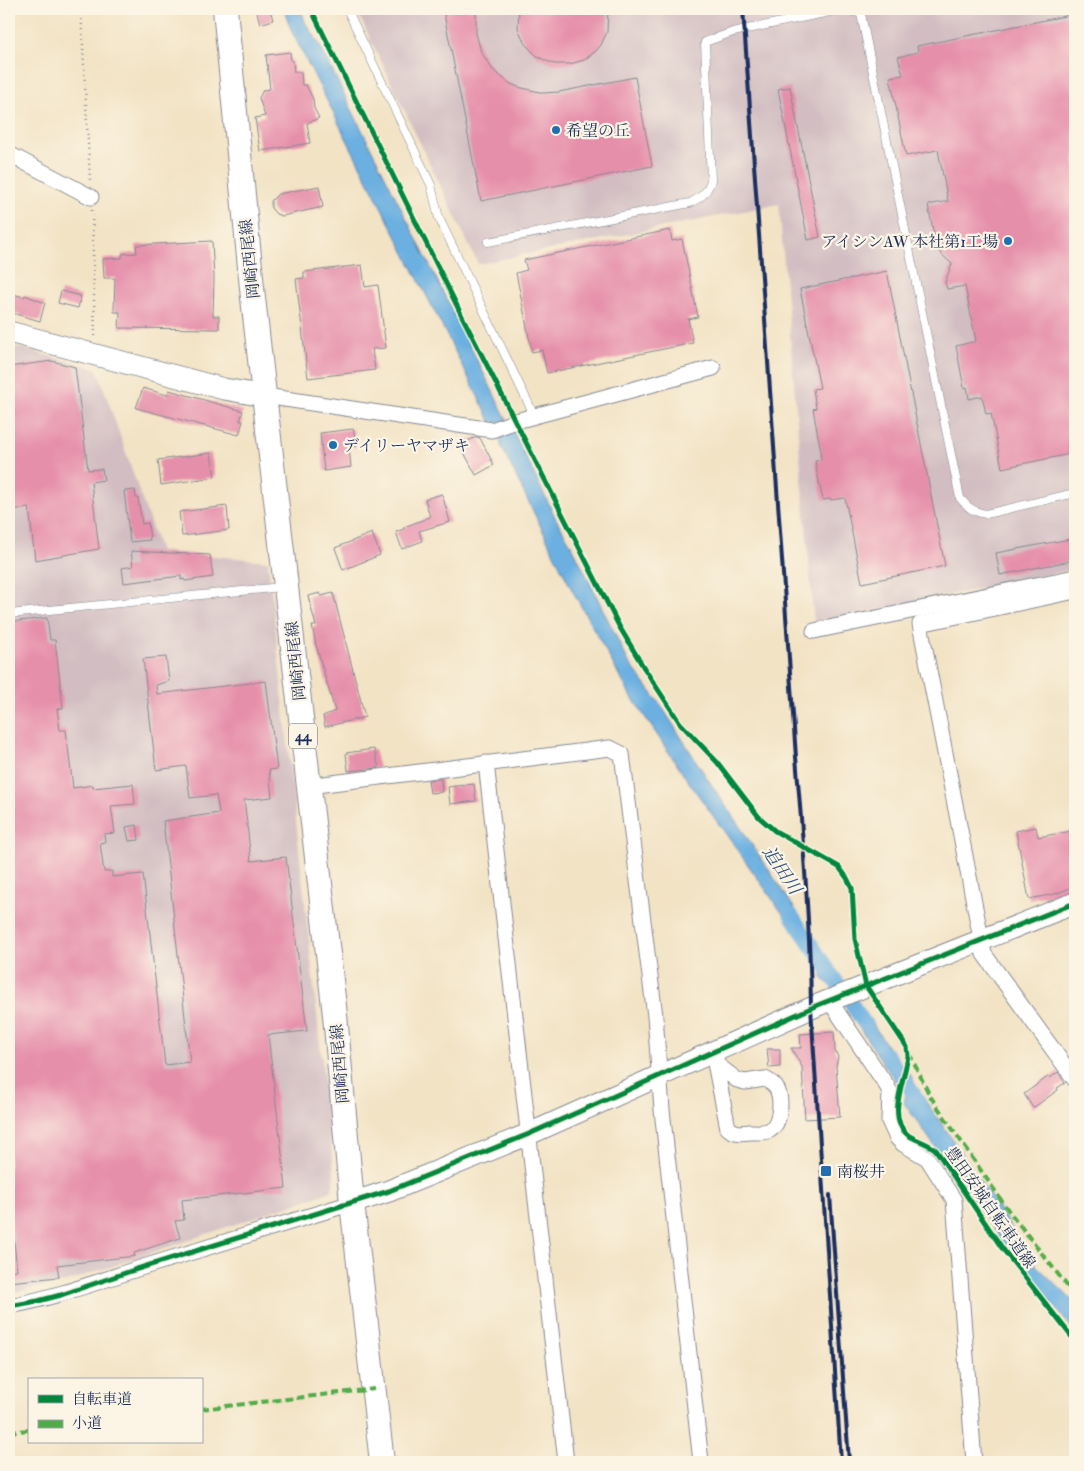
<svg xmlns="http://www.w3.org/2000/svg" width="1084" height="1471" font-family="'IM FELL Double Pica','Noto Serif JP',serif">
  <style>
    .industrial { fill: #d2bec2 }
    .water { fill: #6cb0e1; stroke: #4470a0 }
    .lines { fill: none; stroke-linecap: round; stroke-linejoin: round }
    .canal { stroke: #6cb0e1; stroke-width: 15 }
    .building { fill: #e68fab }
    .lane-casing { stroke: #868992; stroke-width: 9 }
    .street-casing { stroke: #868992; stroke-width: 17 }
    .secondary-casing { stroke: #868992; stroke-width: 23 }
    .primary-casing { stroke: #868992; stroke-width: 26 }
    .path { stroke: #868992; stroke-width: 2.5; stroke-dasharray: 1 4; stroke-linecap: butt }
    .lane { stroke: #fff; stroke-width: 8 }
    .street { stroke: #fff; stroke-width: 15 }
    .secondary { stroke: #fff; stroke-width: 21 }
    .primary { stroke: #fff; stroke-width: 24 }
    .rail { stroke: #1b2f5e; stroke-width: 4 }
    .quiet { stroke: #52ab49; stroke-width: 4; stroke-dasharray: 8 4; stroke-linecap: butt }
    .cycleway-casing { stroke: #fcf5e5; stroke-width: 8 }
    .cycleway { stroke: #00873e; stroke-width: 5 }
    .poi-dot { fill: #1f6fb2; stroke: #fcf5e5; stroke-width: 2 }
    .labels { text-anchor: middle; stroke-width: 4.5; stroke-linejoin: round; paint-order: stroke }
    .shield { fill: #fcf5e5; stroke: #5e6a86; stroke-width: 1 }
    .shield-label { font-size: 15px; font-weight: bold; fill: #1b2f5e }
    .poi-label { font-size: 16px; fill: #1b2f5e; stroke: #fcf5e5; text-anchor: start }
    .street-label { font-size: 16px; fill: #1b2f5e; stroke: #fcf5e5 }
    .water-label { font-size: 18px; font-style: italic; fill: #335685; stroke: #fcf5e5 }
  </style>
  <rect width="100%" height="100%" fill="#fcf5e5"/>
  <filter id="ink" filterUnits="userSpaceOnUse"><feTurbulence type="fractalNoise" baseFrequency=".02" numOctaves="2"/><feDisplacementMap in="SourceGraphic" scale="10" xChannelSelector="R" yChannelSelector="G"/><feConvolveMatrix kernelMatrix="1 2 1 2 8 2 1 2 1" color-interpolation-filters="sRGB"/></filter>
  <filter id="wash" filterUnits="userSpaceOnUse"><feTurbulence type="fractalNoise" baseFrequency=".0096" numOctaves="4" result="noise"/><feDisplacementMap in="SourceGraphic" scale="20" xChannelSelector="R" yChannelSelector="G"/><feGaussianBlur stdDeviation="1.12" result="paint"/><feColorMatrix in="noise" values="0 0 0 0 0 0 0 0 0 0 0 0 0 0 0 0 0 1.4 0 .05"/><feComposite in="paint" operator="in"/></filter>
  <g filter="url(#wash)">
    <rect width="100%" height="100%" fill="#f2e3c5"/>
    <g class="industrial">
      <polygon points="356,9 1075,9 1075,569 814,623 779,204 478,264"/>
      <polygon points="9,345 97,369 160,551 268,561 334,1173 332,1191 66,1282 9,1293"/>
    </g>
    <g class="water">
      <polygon points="284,9 301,9 305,22 317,40 507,420 492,424 291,30"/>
      <polygon points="512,429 556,519 573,548 628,661 660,704 707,778 801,918 803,942 686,778 629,693 571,588 501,446 500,432"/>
      <polygon points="821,953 840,978 830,985 822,978"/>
      <polygon points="861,1006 899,1064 896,1082 848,1011"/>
      <polygon points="910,1074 921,1095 942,1124 1037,1266 1075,1303 1075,1332 1000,1238 904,1103"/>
    </g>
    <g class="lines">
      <g class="canal">
        <polyline points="791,915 865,1024"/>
        <polyline points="887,1055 919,1102"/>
      </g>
    </g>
    <g id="blocks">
      <g class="building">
        <polygon points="270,9 273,20 260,24 257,12"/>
        <polygon points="443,9 476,9 476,33 481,52 493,70 509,83 518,87 544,93 559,92 635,77 652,166 481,201"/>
        <polygon points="519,9 608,9 607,32 601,45 596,51 584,60 570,64 554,64 538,57 525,44 518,28"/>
        <polygon points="1075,14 1075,453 1002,468 991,413 986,414 982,396 969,399 967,387 964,388 956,346 976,341 965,286 947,289 945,282 952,264 937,250 928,205 948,201 938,150 906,156 890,77 903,75 898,57 918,52 917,46"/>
        <polygon points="290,52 291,61 293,61 294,72 301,72 302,85 306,85 313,99 314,108 319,118 307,123 310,143 260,151 255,118 265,116 259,98 263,90 270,89 266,55"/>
        <polygon points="790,87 820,237 808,240 778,89"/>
        <polygon points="319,186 323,207 282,216 276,214 271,208 271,201 278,194"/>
        <polygon points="670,230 672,241 682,239 698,317 688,319 693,343 547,373 542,350 532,352 516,273 527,270 524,260"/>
        <polygon points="212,241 214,278 213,316 219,316 219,329 119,328 120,312 114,312 115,278 104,278 103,259 122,258 122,254 137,253 136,245"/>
        <polygon points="362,265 365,287 378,285 386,348 372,349 375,370 308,378 296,279 304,278 304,272"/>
        <polygon points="887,271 945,566 862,583 845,498 831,500 830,499 823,500 819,482 815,461 821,460 820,452 821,452 813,409 816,408 813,389 820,388 800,289"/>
        <polygon points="61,291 81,296 78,308 58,303"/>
        <polygon points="9,293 24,297 25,295 45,303 40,321 9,312"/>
        <polygon points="52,361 75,367 88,470 102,469 104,480 91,482 99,549 35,560 29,508 9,510 9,367"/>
        <polygon points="143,388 167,395 169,390 243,411 240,421 243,421 239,435 136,408"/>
        <polygon points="353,429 357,446 349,447 351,467 324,471 320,433"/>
        <polygon points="476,437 480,438 494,465 476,475 460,445"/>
        <polygon points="211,453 215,477 161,485 158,460"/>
        <polygon points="135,490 136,498 138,498 142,524 148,523 150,540 130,542 124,491"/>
        <polygon points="442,494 450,522 419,531 422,541 402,549 396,532 404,529 404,527 430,517 425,499"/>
        <polygon points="227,506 229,530 182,536 179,512"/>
        <polygon points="372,533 380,555 343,570 335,548"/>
        <polygon points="1075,538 1075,560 1000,575 996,553"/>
        <polygon points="131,551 210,555 213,577 185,581 184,579 181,580 181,576 124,583 122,568 133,566"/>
        <polygon points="320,593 321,596 333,593 365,717 325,727 323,716 335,711 316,645 312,626 316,626 308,596"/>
        <polygon points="47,618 50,640 55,640 63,708 57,709 60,730 66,730 73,788 93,785 93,788 133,784 135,804 111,806 115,833 104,834 105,842 100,843 104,872 112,871 112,877 143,874 165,1065 190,1062 163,821 219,813 216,795 190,798 186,766 156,770 143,659 166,657 169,681 156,685 157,694 266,681 277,769 269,770 272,797 244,800 246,815 251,861 286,857 307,1031 268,1035 286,1188 182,1200 184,1220 175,1221 180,1238 134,1253 135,1256 57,1265 59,1277 9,1282 9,1271 17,1270 9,1194 9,622"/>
        <polygon points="374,749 379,768 348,771 346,753"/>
        <polygon points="441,779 442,792 430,793 428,780"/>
        <polygon points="474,784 476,801 450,804 448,787"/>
        <polygon points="137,825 139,840 129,841 126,827"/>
        <polygon points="1036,827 1038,837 1072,831 1075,849 1075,886 1055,894 1029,899 1016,831"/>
        <polygon points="834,1032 835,1051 838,1057 836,1066 840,1117 805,1119 802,1067 791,1048 801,1048 800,1034"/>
        <polygon points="767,1049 780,1049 780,1067 769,1068"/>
        <polygon points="1058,1072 1065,1083 1057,1088 1058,1090 1033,1108 1024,1094 1049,1076 1050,1078"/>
      </g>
    </g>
  </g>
  <g filter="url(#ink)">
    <use href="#blocks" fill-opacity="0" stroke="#868992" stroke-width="1"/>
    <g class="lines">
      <g class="lane-casing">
        <g id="lane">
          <polyline points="347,9 431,185 439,218 535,417"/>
          <path d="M860,9L960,498C968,508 974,512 986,514L1075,493"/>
          <path d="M488,242L690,203C702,197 707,193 711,180L705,42L733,32L839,10L861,13"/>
          <polyline points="9,614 282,587"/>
        </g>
      </g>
      <g class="street-casing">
        <g id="street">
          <polyline points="9,154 91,197"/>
          <polyline points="265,396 492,430 516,421 713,368"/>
          <polyline points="1075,591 920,624 984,954 1075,1080"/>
          <polyline points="814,631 1075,577"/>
          <polyline points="486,763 566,1462"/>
          <polyline points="308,786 610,748 622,754 655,1016 662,1110 701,1462"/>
          <polyline points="829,1000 887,1086 890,1092 889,1121 897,1138 903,1144 927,1158 954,1200 974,1462"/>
          <path d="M711,1053L715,1063L737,1080L745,1082L765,1079C769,1081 774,1084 777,1089C782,1099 781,1123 770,1130C765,1133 757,1132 750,1132C742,1133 735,1134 728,1128L715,1063"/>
          <path d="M9,1306C53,1298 94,1283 137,1269C208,1247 280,1225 352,1203"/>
        </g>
      </g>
      <g class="secondary-casing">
        <g id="secondary">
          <polyline points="9,332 224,389 265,396"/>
          <polyline points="352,1203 389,1191 529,1134 818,1005 1075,903"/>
        </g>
      </g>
      <g class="primary-casing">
        <polyline id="primary" points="225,9 253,298 335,1015 352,1203 382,1462"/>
      </g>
      <g class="path">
        <polyline points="81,9 90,180"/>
        <polyline points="311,9 509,408"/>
        <polyline points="92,210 95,337"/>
        <polyline points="522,433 619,626 644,668 680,723 717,762 759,817 775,831 795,843"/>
      </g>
      <use href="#lane" class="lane"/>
      <use href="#street" class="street"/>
      <use href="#secondary" class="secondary"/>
      <use href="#primary" class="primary"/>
      <g class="rail">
        <path d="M743,9L796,757C803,841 810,924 811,1008L841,1462"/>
        <polyline points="830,1195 849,1462"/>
      </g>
      <g class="quiet">
        <polyline points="909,1053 930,1096 1008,1210 1075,1296"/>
        <polyline points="201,1409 374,1389"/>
        <polyline points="9,1432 29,1430"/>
      </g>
      <g class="cycleway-casing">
        <g id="cycleway">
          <path d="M311,9L462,316L619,626L644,668L680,723L717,762L759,817L775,831L839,867L847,878L852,888L855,939L866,986L907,1047L908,1056C905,1079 886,1118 908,1135C917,1141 928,1143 936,1150L1002,1248L1075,1341"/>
          <polyline points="9,1306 38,1301 61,1295 134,1270 389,1191 529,1134 818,1005 1075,903"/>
        </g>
      </g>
      <use href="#cycleway" class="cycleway"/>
    </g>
  </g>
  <g class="poi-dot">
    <circle cx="556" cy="130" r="5"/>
    <circle cx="1008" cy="241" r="5"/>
    <circle cx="333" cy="445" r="5"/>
    <rect x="820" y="1165" width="12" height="12" rx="2.5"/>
  </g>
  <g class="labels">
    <rect class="shield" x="289" y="723.5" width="28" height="25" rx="4"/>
    <g class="shield-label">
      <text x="303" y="741">44</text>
    </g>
    <g class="poi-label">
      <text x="566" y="136">希望の丘</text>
      <text x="998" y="247" text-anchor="end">アイシンAW 本社第1工場</text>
      <text x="343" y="451">デイリーヤマザキ</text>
      <text x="837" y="1177">南桜井</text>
    </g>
    <g class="street-label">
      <text transform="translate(249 259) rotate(-96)" y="6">岡崎西尾線</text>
      <text transform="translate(295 661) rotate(-96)" y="6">岡崎西尾線</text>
      <text transform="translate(339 1064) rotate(-95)" y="6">岡崎西尾線</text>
      <text transform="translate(991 1207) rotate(55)" y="6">豊田安城自転車道線</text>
    </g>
    <g class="water-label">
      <text transform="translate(782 870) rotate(56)" y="6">追田川</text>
    </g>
  </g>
  <rect width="1084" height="1471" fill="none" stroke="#fcf5e5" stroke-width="30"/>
  <rect x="28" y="1378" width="175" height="65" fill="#fcf5e5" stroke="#a2a6af"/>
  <rect x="38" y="1395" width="25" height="8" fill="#00873e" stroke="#a2a6af"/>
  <text x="72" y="1404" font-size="15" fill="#1b2f5e">自転車道</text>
  <rect x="38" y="1420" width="25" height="8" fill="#52ab49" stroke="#a2a6af"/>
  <text x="72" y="1428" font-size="15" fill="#1b2f5e">小道</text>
</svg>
